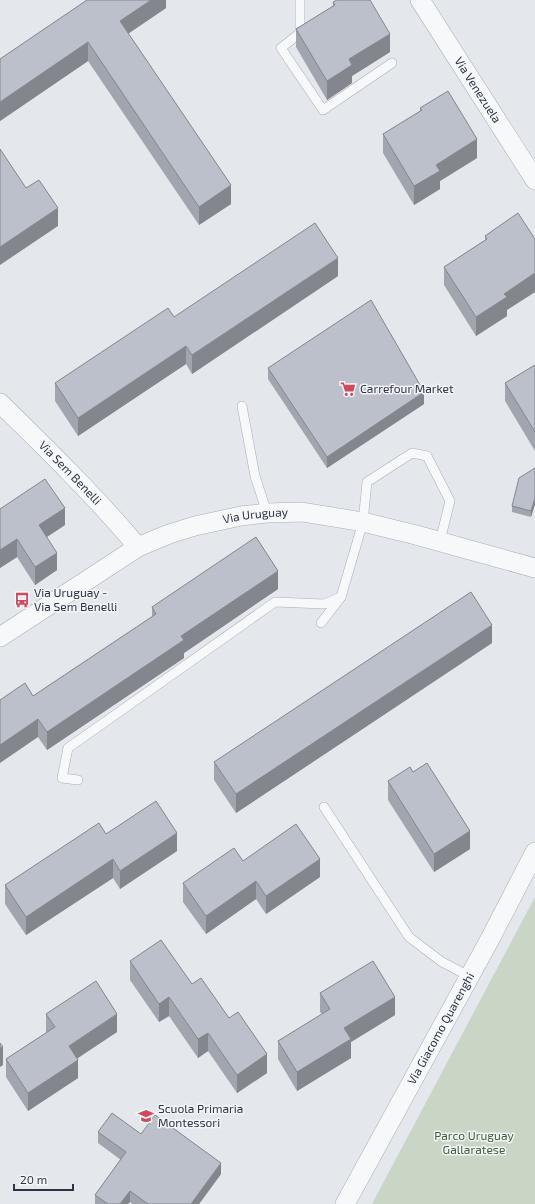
<svg xmlns="http://www.w3.org/2000/svg" width="535" height="1204" font-family="'Exo 2',sans-serif">
  <style>
    .green { fill: #c9d6c5 }
    .lines { fill: none; stroke-linecap: round; stroke-linejoin: round }
    .service-casing { stroke: #a9aeb7; stroke-width: 10 }
    .minor-casing { stroke: #a9aeb7; stroke-width: 20 }
    .service { stroke: #f7f8fa; stroke-width: 9 }
    .minor { stroke: #f7f8fa; stroke-width: 19 }
    .wall { fill: #a1a5ae }
    .shaded-wall { fill: #83868d }
    .building { fill: #bbc0ca; stroke: #83868d }
    .labels { text-anchor: middle; stroke-width: 3; stroke-linejoin: round; paint-order: stroke }
    .street-label { font-size: 12px; fill: #2b3445; stroke: #f4f6f9 }
    .poi-label { font-size: 12px; fill: #2b3445; stroke: #f4f6f9; text-anchor: start }
    .park-label { font-size: 12px; fill: #3f6138; stroke: #f4f6f9 }
  </style>
  <rect width="100%" height="100%" fill="#e4e7ec"/>
  <polygon class="green" points="535,897 535,1204 372,1204"/>
  <g class="lines">
    <g class="service-casing">
      <g id="service">
        <polyline points="300,0 300,33 281,48 323,110 392,63"/>
        <polyline points="242,406 255,476 267,513"/>
        <polyline points="341,597 363,522 367,482 412,453 427,456 450,501 440,541"/>
        <polyline points="78,780 62,778 68,748 275,602 324,604 341,597 321,623"/>
        <polyline points="324,807 409,937 442,962 469,976"/>
      </g>
    </g>
    <g class="minor-casing">
      <g id="minor">
        <path id="s1" d="M420,0L535,180"/>
        <path id="s2" d="M0,403C47,449 95,496 138,547"/>
        <path id="s3" d="M0,637L138,547L169,534L195,526L241,516L267,513L302,512L363,522L416,535L535,568"/>
        <path id="s4" d="M345,1204L490,939L535,852"/>
      </g>
    </g>
    <use href="#service" class="service"/>
    <use href="#minor" class="minor"/>
  </g>
  <g class="wall">
    <polygon points="166,0 166,8 128,34 231,204 199,225 88,61 0,121 0,59"/>
    <polygon points="333,2 390,52 352,76 352,83 327,100 296,47 296,29 333,6"/>
    <polygon points="420,108 477,158 440,181 440,189 414,205 383,153 383,134 420,111"/>
    <polygon points="485,236 535,239 535,292 507,310 507,316 476,336 444,285 444,267 485,240"/>
    <polygon points="338,276 192,374 186,364 78,436 55,401 55,383 174,317"/>
    <polygon points="535,365 535,451 505,401 505,383"/>
    <polygon points="268,368 424,404 327,468 268,379"/>
    <polygon points="535,468 535,504 531,517 512,512 512,506"/>
    <polygon points="0,509 65,525 47,537 57,570 35,585 17,557 0,568"/>
    <polygon points="278,589 184,653 184,658 47,750 38,737 33,696 152,617 152,607"/>
    <polygon points="492,643 236,813 214,780 214,762"/>
    <polygon points="413,772 470,849 434,872 388,800 388,781"/>
    <polygon points="106,834 177,851 120,889 113,878 26,935 5,904 5,885"/>
    <polygon points="243,861 320,877 266,914 256,899 206,934 183,902 183,883"/>
    <polygon points="130,961 192,984 229,1018 267,1073 237,1093 208,1051 198,1058 169,1016 159,1022 130,980"/>
    <polygon points="320,993 395,1015 351,1042 351,1058 297,1091 278,1059 278,1041 322,1014 320,1012"/>
    <polygon points="46,1014 117,1032 77,1058 78,1078 28,1111 6,1077 6,1059 46,1033"/>
    <polygon points="98,1132 141,1134 221,1174 199,1204 132,1204 130,1202 128,1204 95,1204 95,1195 121,1160 98,1143"/>
  </g>
  <g class="shaded-wall">
    <polygon points="151,0 166,0 166,8 120,39 120,21"/>
    <polygon points="390,34 390,52 352,76 352,83 327,100 327,81 349,59"/>
    <polygon points="88,42 88,61 0,121 0,102"/>
    <polygon points="477,139 477,158 440,181 440,189 414,205 414,186 436,165"/>
    <polygon points="231,185 231,204 199,225 199,207"/>
    <polygon points="58,208 58,226 0,265 0,247"/>
    <polygon points="338,258 338,276 192,374 192,355"/>
    <polygon points="535,273 535,292 507,310 507,316 476,336 476,317 504,294"/>
    <polygon points="186,346 186,364 78,436 78,418"/>
    <polygon points="424,392 424,404 327,468 327,457"/>
    <polygon points="535,498 535,504 531,517 531,511"/>
    <polygon points="65,508 65,525 39,542 39,525"/>
    <polygon points="17,539 17,557 0,568 0,550"/>
    <polygon points="57,553 57,570 35,585 35,567"/>
    <polygon points="278,571 278,589 184,653 184,658 47,750 47,732 181,636"/>
    <polygon points="492,625 492,643 236,813 236,794"/>
    <polygon points="38,719 38,737 0,763 0,745"/>
    <polygon points="470,831 470,849 434,872 434,854"/>
    <polygon points="177,833 177,851 120,889 120,871"/>
    <polygon points="113,859 113,878 26,935 26,917"/>
    <polygon points="320,859 320,877 266,914 266,896"/>
    <polygon points="256,881 256,899 206,934 206,916"/>
    <polygon points="169,997 169,1016 159,1022 159,1004"/>
    <polygon points="395,997 395,1015 351,1042 351,1058 297,1091 297,1072 344,1028"/>
    <polygon points="117,1014 117,1032 69,1064 69,1046"/>
    <polygon points="208,1033 208,1051 198,1058 198,1039"/>
    <polygon points="3,1047 3,1065 0,1067 0,1048"/>
    <polygon points="267,1054 267,1073 237,1093 237,1075"/>
    <polygon points="78,1060 78,1078 28,1111 28,1093"/>
    <polygon points="221,1163 221,1174 199,1204 191,1204"/>
    <polygon points="130,1191 130,1202 128,1204 120,1204"/>
  </g>
  <g class="building">
    <polygon points="87,0 151,0 120,21 231,185 199,207 88,42 0,102 0,59"/>
    <polygon points="337,0 370,0 390,34 349,59 352,65 327,81 296,29 335,5 333,2"/>
    <polygon points="448,91 477,139 436,165 440,171 414,186 383,134 422,110 420,108"/>
    <polygon points="0,149 26,188 39,180 58,208 0,247"/>
    <polygon points="518,213 535,239 535,273 504,294 507,297 476,317 444,267 487,239 485,236"/>
    <polygon points="315,223 338,258 192,355 186,346 78,418 55,383 168,308 174,317"/>
    <polygon points="371,300 424,392 327,457 268,368"/>
    <polygon points="535,365 535,432 505,383"/>
    <polygon points="535,468 535,498 531,511 512,506 519,478"/>
    <polygon points="45,479 65,508 39,525 57,553 35,567 17,539 0,550 0,509"/>
    <polygon points="256,537 278,571 181,636 184,640 47,732 38,719 0,745 0,700 25,683 33,696 156,614 152,607"/>
    <polygon points="471,592 492,625 236,794 214,762"/>
    <polygon points="427,763 470,831 434,854 388,781 410,767 413,772"/>
    <polygon points="156,801 177,833 120,871 113,859 26,917 5,885 99,823 106,834"/>
    <polygon points="296,824 320,859 266,896 256,881 206,916 183,883 234,848 243,861"/>
    <polygon points="161,940 192,984 201,978 229,1018 238,1012 267,1054 237,1075 208,1033 198,1039 169,997 159,1004 130,961"/>
    <polygon points="373,961 395,997 344,1028 351,1039 297,1072 278,1041 330,1009 320,993"/>
    <polygon points="96,981 117,1014 69,1046 78,1060 28,1093 6,1059 55,1027 46,1014"/>
    <polygon points="0,1043 3,1047 0,1048"/>
    <polygon points="112,1113 141,1134 155,1115 221,1163 191,1204 148,1204 130,1191 120,1204 108,1204 95,1195 126,1152 98,1132"/>
  </g>
  <defs>
    <g id="supermarket-bare" transform="scale(1.2)"><path d="M-6-5.5h2.5l.6 2H6L4.5 2H-2.5L-4.4-4H-6ZM-1.5 3.2a1.3 1.3 0 1 0 .1 0ZM3 3.2a1.3 1.3 0 1 0 .1 0Z" fill="#d1495b" stroke="#f4f6f9" stroke-width="2.5" paint-order="stroke"/></g>
    <g id="bus-bare" transform="scale(1.2)"><path d="M-5-6H5V4H4V6H2V4H-2V6H-4V4H-5ZM-3.5-4V0h7V-4ZM-3.5 1.2v1.5H-2V1.2ZM2 1.2v1.5H3.5V1.2Z" fill="#d1495b" stroke="#f4f6f9" stroke-width="2.5" paint-order="stroke"/></g>
    <g id="school-bare" transform="scale(1.2)"><path d="M0-5L7-2L0 1L-7-2ZM-4 1L0 2.5L4 1V4Q0 6-4 4Z" fill="#d1495b" stroke="#f4f6f9" stroke-width="2.5" paint-order="stroke"/></g>
  </defs>
  <g fill-rule="evenodd">
    <use href="#supermarket-bare" x="348" y="389"/>
    <use href="#bus-bare" x="22" y="600"/>
    <use href="#school-bare" x="146" y="1116"/>
  </g>
  <g class="labels">
    <g class="street-label">
      <text dy="4" stroke="none"><textPath href="#s1" startOffset="107">Via Venezuela</textPath></text>
      <text dy="4" stroke="none"><textPath href="#s2" startOffset="99">Via Sem Benelli</textPath></text>
      <text dy="4" stroke="none"><textPath href="#s3" startOffset="287">Via Uruguay</textPath></text>
      <text dy="4" stroke="none"><textPath href="#s4" startOffset="200">Via Giacomo Quarenghi</textPath></text>
    </g>
    <g class="poi-label">
      <text x="360" y="393">Carrefour Market</text>
      <text x="34" y="597">Via Uruguay -<tspan x="34" dy="14">Via Sem Benelli</tspan></text>
      <text x="158" y="1113">Scuola Primaria<tspan x="158" dy="14">Montessori</tspan></text>
    </g>
    <g class="park-label">
      <text x="474" y="1140">Parco Uruguay<tspan x="474" dy="14">Gallaratese</tspan></text>
    </g>
  </g>
  <path d="M14 1184v6h59v-6" fill="none" stroke="#2b3445" stroke-width="2"/>
  <text x="20" y="1184" font-size="12" fill="#2b3445" stroke="#f4f6f9" stroke-width="3" paint-order="stroke">20 m</text>
</svg>
